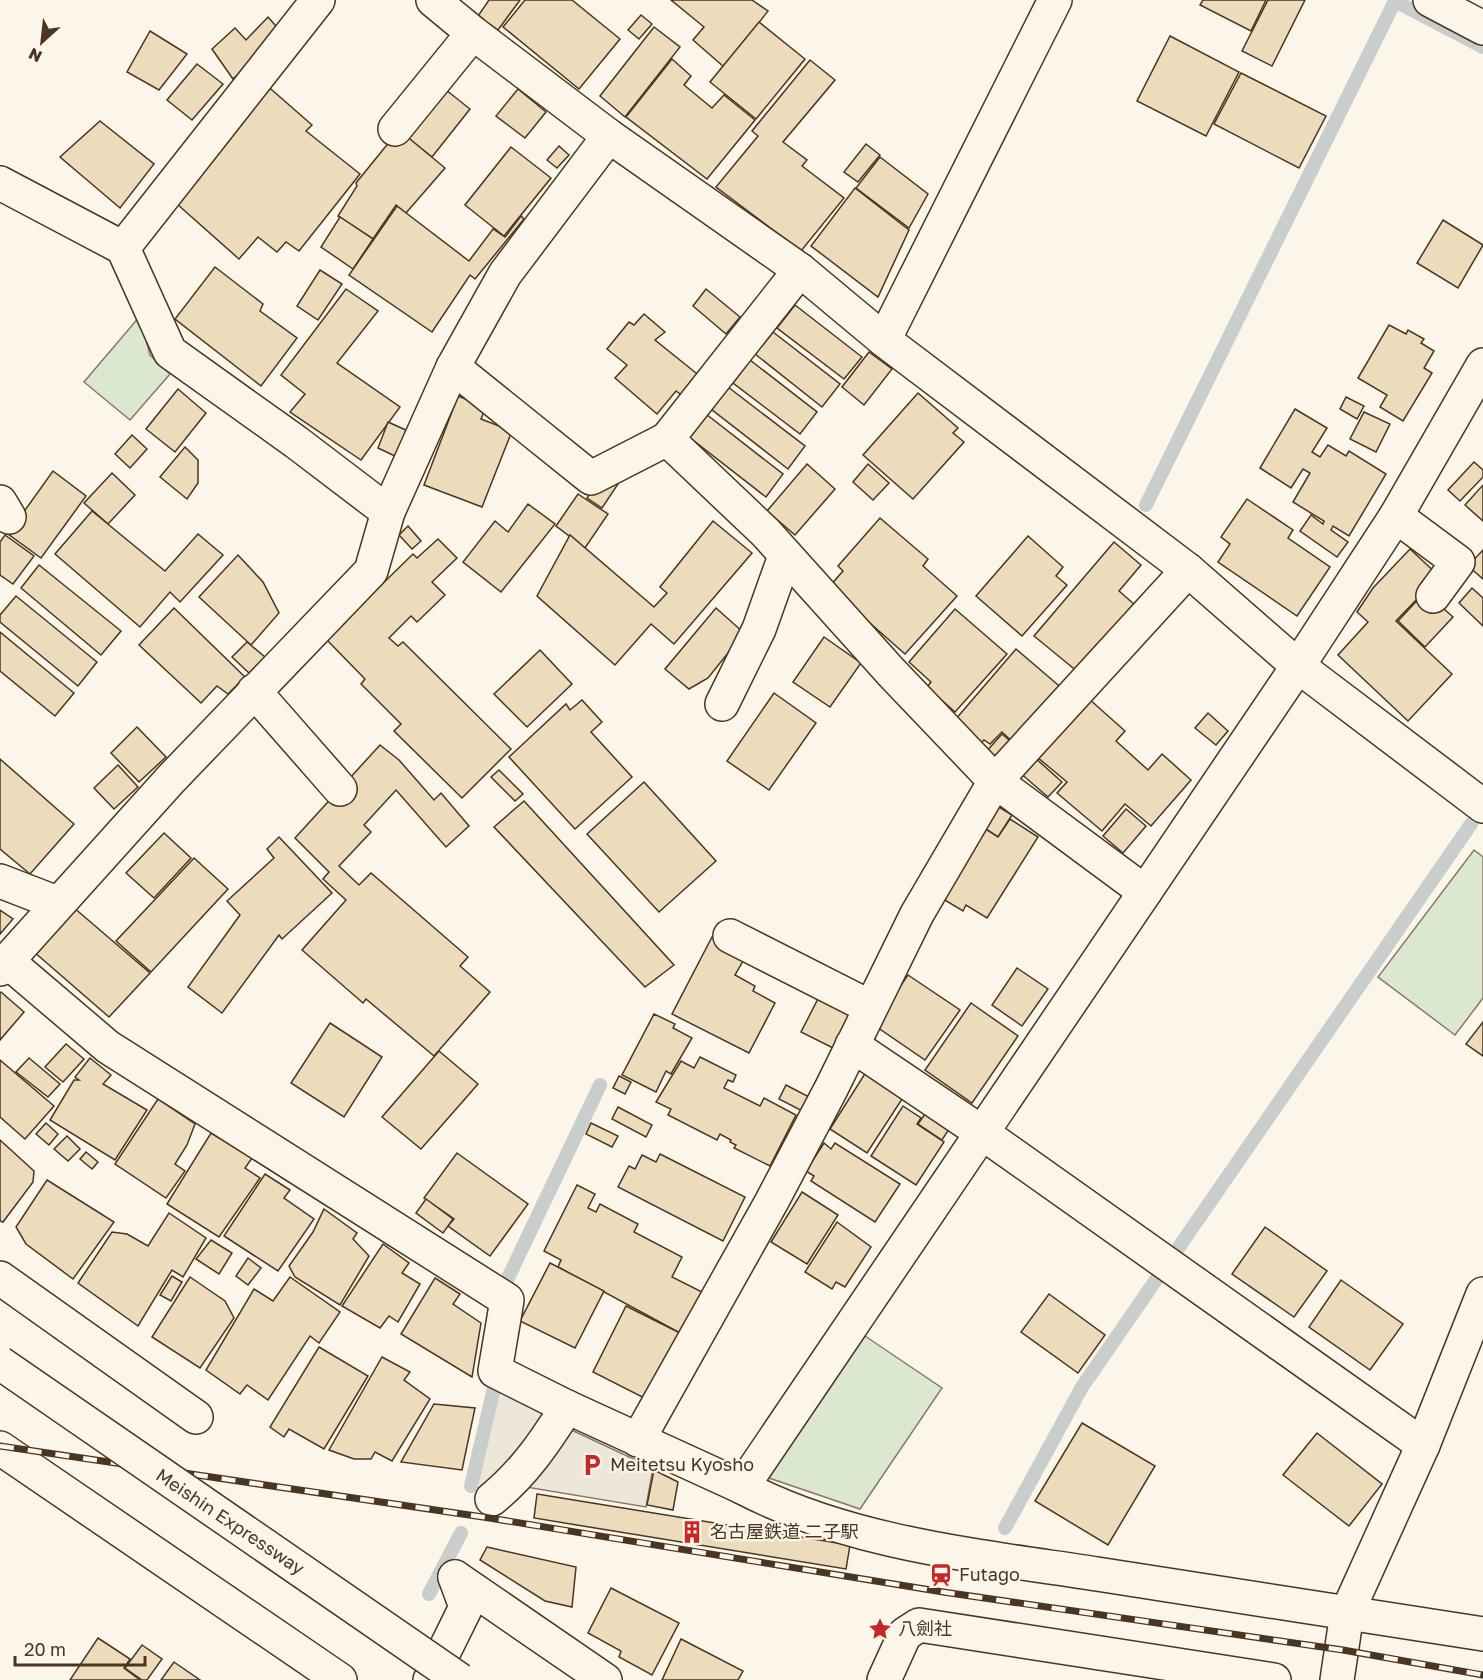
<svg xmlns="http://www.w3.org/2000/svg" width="1483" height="1680" font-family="'Golos Text','Noto Sans JP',sans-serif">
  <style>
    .green { fill: #dce7d0; stroke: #887966; stroke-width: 1.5 }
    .parking { fill: #ede7d9; stroke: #887966; stroke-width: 1.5 }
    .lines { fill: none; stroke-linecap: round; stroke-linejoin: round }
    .stream { stroke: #c9cecd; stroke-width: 14 }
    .building { fill: #ecdcbc; stroke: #4a3520; stroke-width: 1.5 }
    .minor-casing { stroke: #4a3520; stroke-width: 36 }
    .tertiary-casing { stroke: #4a3520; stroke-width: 36 }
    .motorway-casing { stroke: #4a3520; stroke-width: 36 }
    .minor { stroke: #fbf6e9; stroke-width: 33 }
    .tertiary { stroke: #fbf6e9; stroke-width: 33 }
    .motorway { stroke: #fbf6e9; stroke-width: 33 }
    .rail-casing { stroke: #4a3520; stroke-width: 7 }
    .rail { stroke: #fbf6e9; stroke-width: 4.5; stroke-dasharray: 14; stroke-linecap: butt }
    .motorway-bridge-casing { stroke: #4a3520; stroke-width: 36; stroke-linecap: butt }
    .motorway-bridge { stroke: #fbf6e9; stroke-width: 33 }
    .labels { text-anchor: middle; stroke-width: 4.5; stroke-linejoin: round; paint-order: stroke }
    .poi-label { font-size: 18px; fill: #4a3520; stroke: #fbf6e9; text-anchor: start }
    .street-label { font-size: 18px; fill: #4a3520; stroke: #fbf6e9 }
  </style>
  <rect width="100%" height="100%" fill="#fbf6e9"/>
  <g class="green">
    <polygon points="140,316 150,355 170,374 130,420 84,382"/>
    <polygon points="1474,850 1483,857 1483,998 1455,1035 1378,977"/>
    <polygon points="865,1336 942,1388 860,1509 769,1478"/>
  </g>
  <g class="parking">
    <polygon points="495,1388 549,1416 487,1490 473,1487"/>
    <polygon points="565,1427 653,1468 646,1507 520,1486"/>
  </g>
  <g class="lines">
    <g class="stream">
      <polyline points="1146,505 1395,1 1483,47"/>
      <polyline points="1179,1247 1471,824"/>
      <polyline points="507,1280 600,1085"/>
      <polyline points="471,1486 494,1388"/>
      <polyline points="1005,1528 1082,1387 1158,1277"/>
      <polyline points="429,1594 461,1533"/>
    </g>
  </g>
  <g class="building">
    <polygon points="489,0 520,0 498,30 478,16"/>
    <polygon points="525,0 572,0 620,39 579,89 503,27"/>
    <polygon points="671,0 752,0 768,11 724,67 693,40 704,27"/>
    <polygon points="1203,0 1266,0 1251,31 1200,5"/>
    <polygon points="1268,0 1305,0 1272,66 1242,51"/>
    <polygon points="641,15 652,24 639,39 628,30"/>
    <polygon points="268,17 282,33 233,79 212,49 235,28 246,40"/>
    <polygon points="759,22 805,59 756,119 710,82"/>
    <polygon points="654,27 680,47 625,117 600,96"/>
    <polygon points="150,31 187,54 159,90 127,72"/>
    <polygon points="1170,36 1239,72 1206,136 1137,101"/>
    <polygon points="672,59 691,76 684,85 712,108 724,95 755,120 707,179 626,117"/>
    <polygon points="810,60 835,80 783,142 807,160 802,166 844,198 801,251 716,187 758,136 752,131"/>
    <polygon points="197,64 223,84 192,120 167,100"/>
    <polygon points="1241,73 1326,116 1299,168 1214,124"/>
    <polygon points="264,83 312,125 306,131 360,174 299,251 286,242 277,252 258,237 239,259 177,204 198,180 186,171"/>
    <polygon points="441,86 470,109 432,157 403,134"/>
    <polygon points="518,89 546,112 525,138 496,116"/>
    <polygon points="100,121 154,164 120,208 60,157"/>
    <polygon points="399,130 445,168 406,213 396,205 373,239 338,216 357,186 356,183"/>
    <polygon points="866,144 880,155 858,182 844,172"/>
    <polygon points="559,146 569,155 557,168 547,160"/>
    <polygon points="511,147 551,178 504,236 465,205"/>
    <polygon points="880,157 928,194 909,228 856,188"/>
    <polygon points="855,188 909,230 878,297 811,246"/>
    <polygon points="397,206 469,261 493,229 505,237 521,216 524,219 475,279 470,275 432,332 349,275"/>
    <polygon points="340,217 373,239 353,269 321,247"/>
    <polygon points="1443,220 1483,245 1458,288 1417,263"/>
    <polygon points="215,267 263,304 260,311 297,338 261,386 175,319"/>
    <polygon points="320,270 342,284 318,320 297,306"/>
    <polygon points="346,289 378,311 337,363 400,407 361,460 290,412 305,394 281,375"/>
    <polygon points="706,289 740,317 726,334 693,306"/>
    <polygon points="795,305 862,357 844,379 777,328"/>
    <polygon points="644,314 665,332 655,340 701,377 684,397 676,391 657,414 615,378 627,365 607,349 629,322 634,325"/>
    <polygon points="1389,325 1406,334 1408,330 1424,339 1421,343 1434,351 1424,368 1432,373 1403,421 1380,407 1387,395 1358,378"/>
    <polygon points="773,332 840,384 822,407 755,354"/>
    <polygon points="869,352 892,369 864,405 842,387"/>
    <polygon points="750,360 817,412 800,434 733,383"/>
    <polygon points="728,387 805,446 788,469 711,409"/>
    <polygon points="178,389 206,413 175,452 146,429"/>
    <polygon points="918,393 958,428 953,433 964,442 913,499 863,455"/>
    <polygon points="458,396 486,407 481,419 512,431 482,507 424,485"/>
    <polygon points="1346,397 1364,406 1357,419 1340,409"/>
    <polygon points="1295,409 1327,428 1312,452 1320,457 1328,445 1346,456 1349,451 1386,474 1349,536 1333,526 1331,530 1348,542 1337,557 1300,531 1311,515 1323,524 1324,521 1293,502 1310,473 1303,469 1291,488 1260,468"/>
    <polygon points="1364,412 1390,424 1376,452 1350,439"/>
    <polygon points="706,414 783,474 766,497 689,437"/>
    <polygon points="388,422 408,431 397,457 378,448"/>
    <polygon points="132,435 147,449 130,468 115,454"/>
    <polygon points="185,447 198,460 198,483 187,499 160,477"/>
    <polygon points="1474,462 1483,470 1483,477 1460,501 1448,490"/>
    <polygon points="807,464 835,489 795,535 767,511"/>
    <polygon points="868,464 889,483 873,500 853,482"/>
    <polygon points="53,471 86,496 41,558 8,534"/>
    <polygon points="112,473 135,495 108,524 84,503"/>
    <polygon points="603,473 618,484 602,508 587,498"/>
    <polygon points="1483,485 1483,521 1465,505"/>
    <polygon points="578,494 608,514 585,548 556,526"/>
    <polygon points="1247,499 1293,530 1288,538 1330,567 1297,616 1218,562 1230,544 1221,537"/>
    <polygon points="528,504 555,524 501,592 463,562 495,521 508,532"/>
    <polygon points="92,511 165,571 198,534 223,555 180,602 170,592 140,627 55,554"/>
    <polygon points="880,518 928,559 923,566 957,596 905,654 829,587 843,571 838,566"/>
    <polygon points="713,521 752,553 674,644 651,624 615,665 537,596 570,535 654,607 667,593 660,587"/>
    <polygon points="408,526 421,541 412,549 399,535"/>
    <polygon points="5,535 34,556 13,584 0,575 0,542"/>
    <polygon points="1028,536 1063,567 1056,576 1067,585 1022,636 976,596"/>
    <polygon points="438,539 457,558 432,582 445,595 417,622 411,616 389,638 398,646 403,642 511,749 462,798 394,731 401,724 361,684 365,679 326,639 413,554 417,558"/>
    <polygon points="1114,542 1141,565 1119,591 1135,605 1078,672 1034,636"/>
    <polygon points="1410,549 1439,576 1396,621 1452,674 1408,721 1338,655 1368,622 1357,612 1373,588"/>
    <polygon points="1483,550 1483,579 1468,566"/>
    <polygon points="238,555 263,582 279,613 251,645 199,597"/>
    <polygon points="39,565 121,631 101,655 21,588"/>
    <polygon points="1472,588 1483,598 1483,626 1459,603"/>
    <polygon points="1425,592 1453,617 1425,647 1398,621"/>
    <polygon points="16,596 97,662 78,686 0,622 0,615"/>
    <polygon points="174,608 245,677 228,694 217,686 201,703 139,645"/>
    <polygon points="716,608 744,633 708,678 689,689 665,669"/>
    <polygon points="955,609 1007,654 955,712 927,687 931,682 909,662"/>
    <polygon points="0,632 74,693 55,716 0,671"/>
    <polygon points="824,637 861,663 830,707 793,682"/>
    <polygon points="247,642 265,657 249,673 232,657"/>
    <polygon points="1016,649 1064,690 1016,745 1002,732 990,744 984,740 981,743 955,720"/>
    <polygon points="540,650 572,684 527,727 494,694"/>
    <polygon points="774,693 816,723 769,790 727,761"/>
    <polygon points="1088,698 1125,731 1116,741 1148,770 1162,754 1191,780 1151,826 1125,804 1102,831 1057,793 1067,782 1037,757"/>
    <polygon points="582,700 602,722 591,732 632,777 575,829 509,757 566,704 570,710"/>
    <polygon points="1208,713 1228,731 1216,745 1195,728"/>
    <polygon points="137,727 166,757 139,782 111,753"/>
    <polygon points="1002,734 1016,746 999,765 985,753"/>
    <polygon points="380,745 399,760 434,800 441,793 469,826 446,847 396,790 364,825 371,832 339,866 359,885 371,873 468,957 460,966 490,992 434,1056 366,999 363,1003 302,950 346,900 323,879 329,872 295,838"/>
    <polygon points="1033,756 1062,782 1048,797 1019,772"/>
    <polygon points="0,759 74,824 30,874 0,849"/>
    <polygon points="118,765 138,787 114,809 94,788"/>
    <polygon points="499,770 523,794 515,801 491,777"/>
    <polygon points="644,782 716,861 659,912 587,834"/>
    <polygon points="524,801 674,965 645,987 494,827"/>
    <polygon points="994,804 1012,815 998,837 981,826"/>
    <polygon points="1126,809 1146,826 1123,853 1103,836"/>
    <polygon points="1010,819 1038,837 987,918 966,905 963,911 938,896 981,826 998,837"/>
    <polygon points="164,833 191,858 154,898 126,873"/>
    <polygon points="279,837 332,893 282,939 279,935 222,1013 188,987 240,915 227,901 274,858 267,849"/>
    <polygon points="194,858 228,889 151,972 116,941"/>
    <polygon points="73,907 150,973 109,1017 33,951"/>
    <polygon points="0,910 13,919 0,934"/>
    <polygon points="712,937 737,950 743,961 735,975 755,986 753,991 775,1003 749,1053 672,1014"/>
    <polygon points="1017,968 1048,989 1022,1026 992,1005"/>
    <polygon points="908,975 960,1010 925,1060 874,1025"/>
    <polygon points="1,992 24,1012 0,1040 0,993"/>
    <polygon points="821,993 853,1009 833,1048 801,1032"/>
    <polygon points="971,1003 1018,1036 972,1103 925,1070"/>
    <polygon points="654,1014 675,1024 673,1028 692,1038 671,1074 666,1071 656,1092 622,1075"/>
    <polygon points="1483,1022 1483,1056 1466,1044"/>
    <polygon points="330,1023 382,1057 344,1117 291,1083"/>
    <polygon points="66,1044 84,1059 63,1082 45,1067"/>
    <polygon points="439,1051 478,1084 421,1149 382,1117"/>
    <polygon points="700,1057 736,1075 733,1082 728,1080 724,1088 760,1106 764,1098 796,1115 770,1166 734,1148 736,1145 730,1142 731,1140 720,1134 717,1140 668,1115 671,1109 656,1102 681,1061 694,1068"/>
    <polygon points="29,1058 60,1084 48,1097 16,1072"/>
    <polygon points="90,1058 111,1075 103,1084 147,1110 115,1160 50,1120 74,1080 79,1080 75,1077"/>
    <polygon points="0,1060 54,1106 25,1139 0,1117"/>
    <polygon points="866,1072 904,1096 867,1153 830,1129"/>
    <polygon points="619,1076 631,1082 625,1094 613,1088"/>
    <polygon points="786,1085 813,1099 806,1113 779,1099"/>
    <polygon points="158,1099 195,1124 187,1145 175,1164 185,1171 166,1198 115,1164"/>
    <polygon points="903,1106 921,1118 917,1124 944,1142 916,1185 871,1156"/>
    <polygon points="618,1107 652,1125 646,1137 612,1119"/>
    <polygon points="925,1114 949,1129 942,1140 918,1124"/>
    <polygon points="46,1123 58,1134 49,1145 36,1134"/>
    <polygon points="591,1123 618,1136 612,1147 586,1134"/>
    <polygon points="211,1133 252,1158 245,1168 260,1178 219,1237 167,1204"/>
    <polygon points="67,1136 80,1149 68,1161 54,1149"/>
    <polygon points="0,1140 34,1171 33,1182 3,1222 0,1221"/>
    <polygon points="824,1143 831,1149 835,1143 900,1184 875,1222 811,1181 814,1176 806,1171"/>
    <polygon points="86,1152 98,1162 92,1169 80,1159"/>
    <polygon points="457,1153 528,1204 490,1256 448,1226 454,1219 424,1198"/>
    <polygon points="660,1154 745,1197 723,1241 618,1187 629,1166 635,1169 642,1155 656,1162"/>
    <polygon points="265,1174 290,1190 284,1198 314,1219 278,1271 224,1236"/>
    <polygon points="47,1180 114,1222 73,1279 26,1244 16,1227"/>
    <polygon points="577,1185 595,1194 588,1208 596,1212 600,1204 638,1224 634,1232 682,1257 672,1277 702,1292 680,1333 558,1267 561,1260 544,1251"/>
    <polygon points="802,1192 838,1215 807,1264 771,1242"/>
    <polygon points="426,1199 453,1219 443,1233 416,1213"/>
    <polygon points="324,1209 357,1233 353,1239 369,1256 340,1305 295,1277 289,1266 313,1232"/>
    <polygon points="169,1213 206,1238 183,1277 172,1270 138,1326 78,1283 112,1232 127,1234 148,1246"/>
    <polygon points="837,1222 871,1247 845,1287 836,1282 832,1289 805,1272"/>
    <polygon points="1265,1227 1327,1271 1294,1317 1232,1274"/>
    <polygon points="211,1240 232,1253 219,1274 196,1259"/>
    <polygon points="383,1244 409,1263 402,1273 420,1284 398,1322 389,1316 380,1328 342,1306"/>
    <polygon points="248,1258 261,1268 248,1285 236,1276"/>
    <polygon points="550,1263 604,1291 575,1348 520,1321"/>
    <polygon points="172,1276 182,1282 171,1301 160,1295"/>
    <polygon points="190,1277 225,1301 234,1318 200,1368 152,1337"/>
    <polygon points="290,1277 340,1312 319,1343 310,1336 268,1400 247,1385 240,1394 206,1370 254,1289 273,1301"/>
    <polygon points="435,1278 460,1294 453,1304 481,1323 472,1377 401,1334"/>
    <polygon points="1341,1280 1403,1324 1370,1370 1309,1327"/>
    <polygon points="1049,1294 1105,1335 1078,1373 1021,1332"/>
    <polygon points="626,1306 684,1335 656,1404 593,1372"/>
    <polygon points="319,1347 368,1376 324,1449 289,1429 284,1437 270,1427"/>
    <polygon points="382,1357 410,1372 404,1380 430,1399 392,1461 375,1452 371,1459 354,1459 329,1450"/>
    <polygon points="434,1404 475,1408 462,1470 401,1462"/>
    <polygon points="1082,1423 1155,1466 1108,1545 1035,1501"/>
    <polygon points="1317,1433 1382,1484 1349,1526 1283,1475"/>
    <polygon points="654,1470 678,1482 673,1510 647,1505"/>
    <polygon points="537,1494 850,1545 846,1569 534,1518"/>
    <polygon points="487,1547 576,1567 572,1607 545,1601 480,1560"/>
    <polygon points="611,1588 679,1623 652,1675 619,1657 621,1651 588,1633"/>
    <polygon points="98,1638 130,1659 124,1668 140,1680 70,1680"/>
    <polygon points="681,1639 743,1671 738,1680 662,1680"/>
    <polygon points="142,1645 162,1659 147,1680 142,1680 125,1668"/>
    <polygon points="174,1662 200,1680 161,1680"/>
  </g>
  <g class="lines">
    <g class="minor-casing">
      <g id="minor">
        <polyline points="433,0 473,33 609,136 800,270 884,340 1188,570 1298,666 1483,806"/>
        <polyline points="1430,0 1483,28"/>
        <polyline points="395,129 473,33"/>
        <polyline points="0,183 123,248 170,352 296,442 388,512"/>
        <polyline points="123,248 318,0"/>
        <polyline points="884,340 1055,0"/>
        <polyline points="453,367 591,478 667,439 766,533 891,672 995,781 1145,892"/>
        <polyline points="667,439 800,270"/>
        <polyline points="0,502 9,517"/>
        <polyline points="1396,516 1458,562 1433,596"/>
        <polyline points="254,691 340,789"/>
        <polyline points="722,704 759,629 785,556"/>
        <polyline points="0,881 57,903"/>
        <polyline points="730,936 870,1007"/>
        <polyline points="7,961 108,1047 507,1300 495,1371 567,1407 742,1487 1298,666 1396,516 1483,365"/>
        <polyline points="0,969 171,779 371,571 388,512 453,367 505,274 609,136"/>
        <polyline points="852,1045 981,1132 1423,1445"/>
        <polyline points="0,1278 196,1417"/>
        <polyline points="638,1440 772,1201 831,1089 917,914 995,781 1188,570"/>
        <path d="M742,1487C848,1543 979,1556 1097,1574C1226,1594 1354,1614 1483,1634"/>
        <path d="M492,1499C524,1473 545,1442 567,1407"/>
        <polyline points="430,1680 466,1607 455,1577"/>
        <polyline points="884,1680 905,1634 919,1625 1274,1680"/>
        <polyline points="1337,1680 1347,1613 1423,1445 1483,1294"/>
      </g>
    </g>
    <g class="tertiary-casing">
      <polyline id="tertiary" points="455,1577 605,1680"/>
    </g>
    <g class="motorway-casing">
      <polyline id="motorway" points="0,1448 340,1680"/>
    </g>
    <use href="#minor" class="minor"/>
    <use href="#tertiary" class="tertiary"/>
    <use href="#motorway" class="motorway"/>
    <g class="rail-casing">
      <polyline id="rail" points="0,1446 483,1517 943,1592 1343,1650 1483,1675"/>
    </g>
    <use href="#rail" class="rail"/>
    <g class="motorway-bridge-casing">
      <polyline id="motorway-bridge" points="0,1363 460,1680"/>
    </g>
    <use href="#motorway-bridge" class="motorway-bridge"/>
  </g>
  <defs>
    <g id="parking-bare" transform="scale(1.8)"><path d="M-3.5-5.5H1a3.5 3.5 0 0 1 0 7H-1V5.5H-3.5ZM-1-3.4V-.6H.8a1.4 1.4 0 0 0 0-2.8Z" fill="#c62828" stroke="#fbf6e9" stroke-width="2.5" paint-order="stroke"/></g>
    <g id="building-bare" transform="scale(1.8)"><path d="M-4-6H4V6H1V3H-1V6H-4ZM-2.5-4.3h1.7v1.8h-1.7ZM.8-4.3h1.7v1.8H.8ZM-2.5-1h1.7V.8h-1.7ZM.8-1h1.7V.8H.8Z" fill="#c62828" stroke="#fbf6e9" stroke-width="2.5" paint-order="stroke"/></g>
    <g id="station-bare" transform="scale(1.8)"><path d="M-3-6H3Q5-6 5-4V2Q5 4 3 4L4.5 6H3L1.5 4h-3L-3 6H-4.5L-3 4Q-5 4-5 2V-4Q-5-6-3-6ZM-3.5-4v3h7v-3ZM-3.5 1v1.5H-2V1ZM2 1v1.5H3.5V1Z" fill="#c62828" stroke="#fbf6e9" stroke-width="2.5" paint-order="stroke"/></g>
    <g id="sight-bare" transform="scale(1.8)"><path d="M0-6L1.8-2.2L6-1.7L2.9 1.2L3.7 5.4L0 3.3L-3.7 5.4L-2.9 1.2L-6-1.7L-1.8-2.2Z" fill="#c62828" stroke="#fbf6e9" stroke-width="2.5" paint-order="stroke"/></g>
  </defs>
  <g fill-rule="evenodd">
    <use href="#parking-bare" x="592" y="1465"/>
    <use href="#building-bare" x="692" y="1532"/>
    <use href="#station-bare" x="941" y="1575"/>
    <use href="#sight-bare" x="880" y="1629"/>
  </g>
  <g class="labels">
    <g class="poi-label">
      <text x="610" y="1471">Meitetsu Kyosho</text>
      <text x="710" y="1538">名古屋鉄道 二子駅</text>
      <text x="959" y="1581">Futago</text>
      <text x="898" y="1635">八劍社</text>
    </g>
    <g class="street-label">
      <text transform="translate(230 1522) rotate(34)" y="6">Meishin Expressway</text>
    </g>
  </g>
  <g transform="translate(42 42) rotate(207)" stroke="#fbf6e9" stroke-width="4.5" paint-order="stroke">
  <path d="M0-4.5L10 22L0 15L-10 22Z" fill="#4a3520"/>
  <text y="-9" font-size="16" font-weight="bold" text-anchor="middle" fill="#4a3520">N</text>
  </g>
  <path d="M15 1656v9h130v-9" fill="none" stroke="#4a3520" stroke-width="3"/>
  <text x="24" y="1656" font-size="18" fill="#4a3520" stroke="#fbf6e9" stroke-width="4.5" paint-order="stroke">20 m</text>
</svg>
